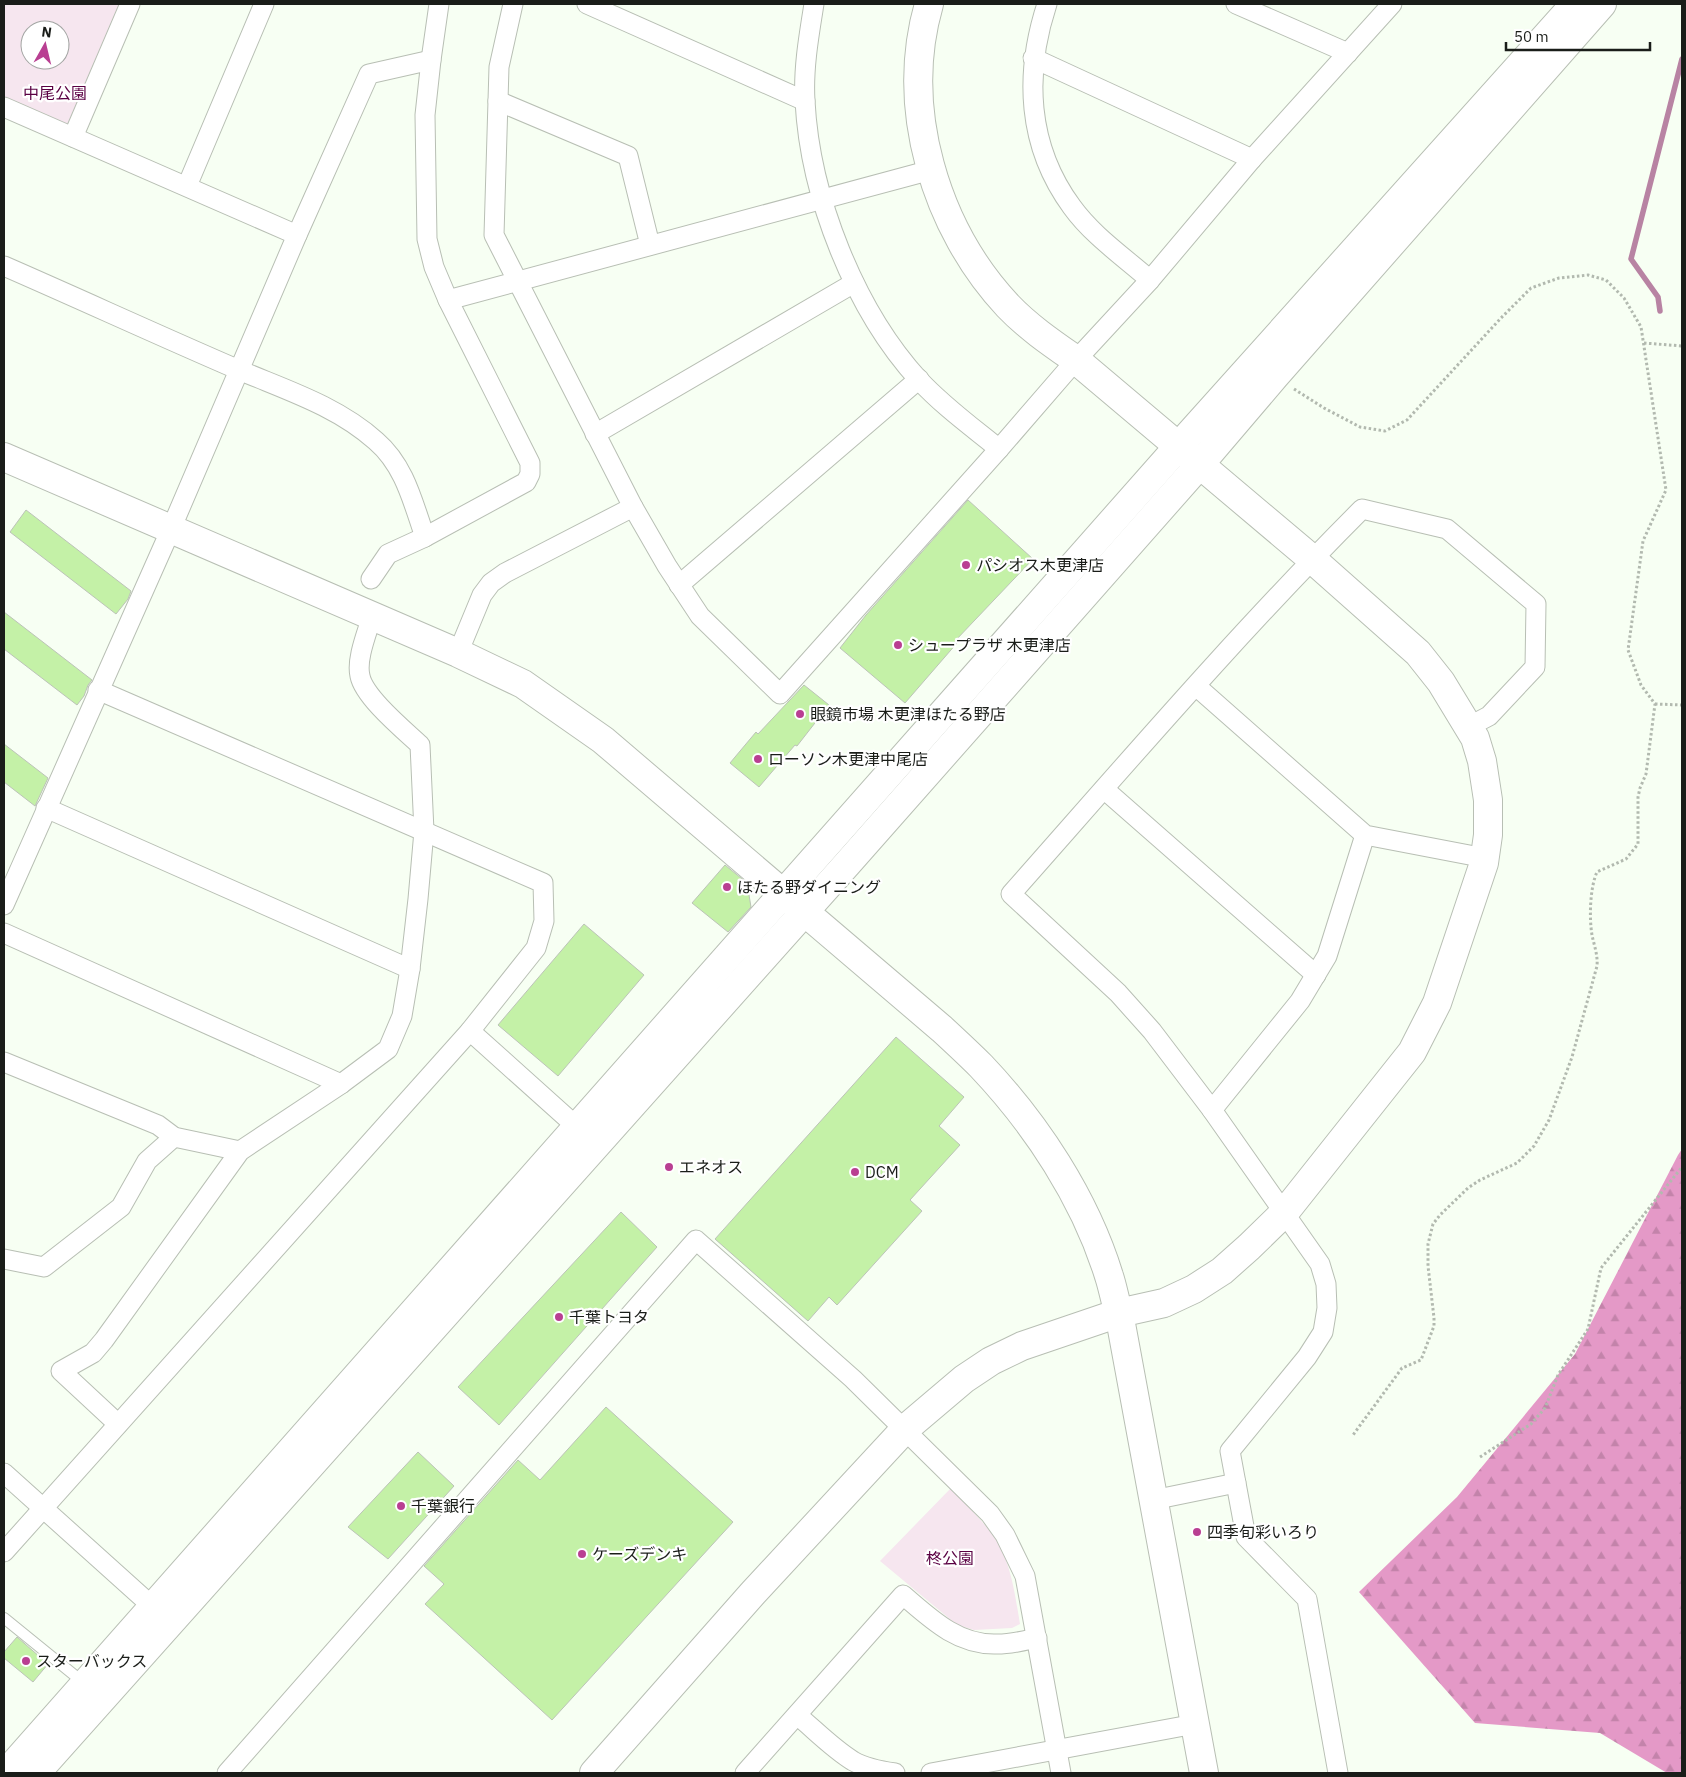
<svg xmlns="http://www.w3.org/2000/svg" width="1686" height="1777" font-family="'IBM Plex Sans','Noto Sans JP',sans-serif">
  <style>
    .forest { fill: url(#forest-firs) }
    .park { fill: #f6e6ef; fill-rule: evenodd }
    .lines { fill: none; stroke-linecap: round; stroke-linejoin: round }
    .stream { stroke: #b883a3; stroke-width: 5.5 }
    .building { fill: #c4f1a7; stroke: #bcc3b8 }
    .lane-casing { stroke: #b8bfb4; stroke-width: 12 }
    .street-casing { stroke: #b8bfb4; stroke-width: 21 }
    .secondary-casing { stroke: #b8bfb4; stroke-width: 30 }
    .path { stroke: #b2b9af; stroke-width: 3; stroke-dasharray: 2.5 2.5; stroke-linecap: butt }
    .lane { stroke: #fff; stroke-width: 10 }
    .street { stroke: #fff; stroke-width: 19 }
    .secondary { stroke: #fff; stroke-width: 28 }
    .poi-dot { fill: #b93f92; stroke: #fff; stroke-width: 2 }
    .labels { text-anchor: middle; stroke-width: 4.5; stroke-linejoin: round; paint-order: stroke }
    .park-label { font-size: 16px; fill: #5a0043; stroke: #fff }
    .poi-label { font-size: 16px; fill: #1a1d19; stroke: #fff; text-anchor: start }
  </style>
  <defs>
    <pattern id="forest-firs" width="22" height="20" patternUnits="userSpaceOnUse" patternTransform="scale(1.25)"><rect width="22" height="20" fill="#e499c7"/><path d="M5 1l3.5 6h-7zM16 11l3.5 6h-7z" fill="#c383aa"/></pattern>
  </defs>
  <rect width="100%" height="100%" fill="#f7fff3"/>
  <polygon class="forest" points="1682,1149 1682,1773 1667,1773 1600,1733 1475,1723 1359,1592 1457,1497 1575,1354 1678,1155"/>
  <g class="park">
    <path d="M4,4H130L73,137L4,107ZM30,30H60V60H30Z"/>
    <path d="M951,1488C965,1504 981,1519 993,1535C1011,1560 1015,1595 1020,1624L1012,1628L974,1630L957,1625L880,1561Z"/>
  </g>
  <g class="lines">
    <polyline class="stream" points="1660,311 1658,297 1631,259 1682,59"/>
  </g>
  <g class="building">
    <polygon points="968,500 1033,559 955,641 957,643 905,703 840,648 866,615"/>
    <polygon points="26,510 131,591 128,599 116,614 10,532"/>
    <polygon points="4,612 92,680 88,685 84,696 77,705 4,649"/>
    <polygon points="804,685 829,705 797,746 795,745 759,787 730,763 756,732 758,734"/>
    <polygon points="4,744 48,778 35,806 4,782"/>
    <polygon points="725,865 747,883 751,907 728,932 692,903"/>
    <polygon points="584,924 644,975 558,1076 498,1025"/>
    <polygon points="896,1037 964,1097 939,1126 960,1145 910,1200 922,1211 837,1305 829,1297 808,1321 715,1239"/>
    <polygon points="621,1212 657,1247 499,1425 458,1387"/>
    <polygon points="606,1407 733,1522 552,1720 425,1604 444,1584 424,1566 518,1460 540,1480"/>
    <polygon points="418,1452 454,1486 388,1559 348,1527"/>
    <polygon points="17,1637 48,1664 33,1682 4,1658 4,1652"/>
  </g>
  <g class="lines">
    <g class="lane-casing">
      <polyline id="lane" points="4,1618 84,1683"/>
    </g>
    <g class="street-casing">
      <g id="street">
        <polyline points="513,4 499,67 494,235 633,507 667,566 700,616 780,694 999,449 1076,360 1150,280 1252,159 1392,4"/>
        <polyline points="587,4 805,101"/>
        <path d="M814,4C809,35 803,69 805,101C810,197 855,310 919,380C943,406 972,427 999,449"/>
        <path d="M1047,4C1024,74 1027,146 1072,207C1093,236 1124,257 1150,280"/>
        <polyline points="1236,4 1348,53"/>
        <polyline points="1033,58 1252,159"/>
        <polyline points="498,101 628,156 650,245"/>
        <polyline points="4,107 297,235"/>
        <polyline points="73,137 130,4"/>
        <polyline points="187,186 264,4"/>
        <path d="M4,266C82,300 160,336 239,370C286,390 337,406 376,441C405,466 413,503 425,537"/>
        <polyline points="448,300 931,170"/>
        <polyline points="595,434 854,283"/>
        <polyline points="371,579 388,554 425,537 526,482 530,474 530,463 448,300 434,267 427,239 425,115 431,60 439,4"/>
        <polyline points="679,585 919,379"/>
        <polyline points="458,653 482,595 491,583 505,573 633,507"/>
        <polyline points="1196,686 1365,835 1485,858"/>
        <polyline points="1104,789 1316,975"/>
        <polyline points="46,808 410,969"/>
        <polyline points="4,905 171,529 297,235 369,74 431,60"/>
        <polyline points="4,933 341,1084"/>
        <polyline points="470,1031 577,1127"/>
        <polyline points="4,1062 158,1125 174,1137 240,1151"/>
        <polyline points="1212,1110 1300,1001 1327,956 1365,835"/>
        <polyline points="4,1259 44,1267 121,1207 147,1161 174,1137"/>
        <path d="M118,1424L61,1371L93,1353L104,1340L240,1151L341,1084L388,1049L402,1016L410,969L418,899L424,831L420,745C404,730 364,697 360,676C356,659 367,633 372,616"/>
        <polyline points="4,1473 153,1607"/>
        <polyline points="1153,1500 1236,1483"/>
        <polyline points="4,1552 470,1031 536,948 544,921 543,883 98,690"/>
        <path d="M797,1715C815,1730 832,1748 853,1761C865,1768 881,1771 895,1773"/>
        <polyline points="227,1773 696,1240 853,1379 990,1514 1005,1535 1025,1576 1061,1773"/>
        <path d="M745,1773L903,1595C930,1618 956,1644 994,1644C1008,1645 1023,1641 1037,1638"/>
        <polyline points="931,1773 1195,1724"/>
        <path d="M1338,1773L1307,1599L1246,1537L1230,1451L1307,1357L1323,1332L1327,1308L1326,1284L1320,1264L1212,1110L1152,1031L1118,993L1011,894C1126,764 1239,632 1362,509L1447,529L1536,604L1535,667L1489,716L1468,727"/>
      </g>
    </g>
    <g class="secondary-casing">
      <g id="secondary">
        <path d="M4,457L458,653L523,684L603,740L942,1029C955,1041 968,1053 981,1066C1036,1124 1085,1198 1109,1276C1113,1288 1115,1301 1119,1313L1204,1773"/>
        <polyline points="6,1773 1178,447 1575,4"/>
        <polyline points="36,1773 847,864 1200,464 1275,376 1602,4"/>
        <path d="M594,1773L753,1593L905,1429L964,1379L991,1361L1022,1346L1119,1313L1164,1303L1194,1289L1222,1271L1249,1247L1285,1212L1412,1052L1437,1003L1484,863L1488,835V800L1482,761L1475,738L1441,682L1418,653L1312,559L1076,360C1053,344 1028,327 1008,306C935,228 899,108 929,4"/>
      </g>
    </g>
    <g class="path">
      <polyline points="1644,343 1682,346"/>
      <path d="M1294,389L1324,408L1360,427L1385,431L1407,420L1501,318L1531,288L1559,278L1588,275L1606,280L1624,298L1641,327L1666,490L1643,541L1628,650L1641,685L1655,704L1646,774L1640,788L1638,797V844L1626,859L1597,872C1590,887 1589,918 1592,935C1594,945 1598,955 1597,966L1572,1057L1549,1120L1534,1146L1517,1163L1480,1180L1468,1188L1440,1215L1433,1224L1428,1244V1266L1434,1318V1326L1421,1360L1402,1368L1353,1435"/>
      <polyline points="1655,704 1682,705"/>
      <polyline points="1480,1457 1531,1424 1545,1408 1558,1375 1588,1329 1601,1268 1682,1167"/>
    </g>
    <use href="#lane" class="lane"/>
    <use href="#street" class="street"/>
    <use href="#secondary" class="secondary"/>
  </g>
  <g class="poi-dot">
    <circle cx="966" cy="565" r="5"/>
    <circle cx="898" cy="645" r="5"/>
    <circle cx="800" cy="714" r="5"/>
    <circle cx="758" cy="759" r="5"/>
    <circle cx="727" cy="887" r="5"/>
    <circle cx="669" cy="1167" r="5"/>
    <circle cx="855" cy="1172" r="5"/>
    <circle cx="559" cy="1317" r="5"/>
    <circle cx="401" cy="1506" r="5"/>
    <circle cx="1197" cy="1532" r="5"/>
    <circle cx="582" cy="1554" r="5"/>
    <circle cx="26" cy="1661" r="5"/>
  </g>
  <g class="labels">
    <g class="park-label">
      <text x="55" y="99">中尾公園</text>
      <text x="950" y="1564">柊公園</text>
    </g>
    <g class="poi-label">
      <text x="976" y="571">パシオス木更津店</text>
      <text x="908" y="651">シュープラザ 木更津店</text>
      <text x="810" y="720">眼鏡市場 木更津ほたる野店</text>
      <text x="768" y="765">ローソン木更津中尾店</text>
      <text x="737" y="893">ほたる野ダイニング</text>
      <text x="679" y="1173">エネオス</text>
      <text x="865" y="1178">DCM</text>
      <text x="569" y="1323">千葉トヨタ</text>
      <text x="411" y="1512">千葉銀行</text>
      <text x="1207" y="1538">四季旬彩いろり</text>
      <text x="592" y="1560">ケーズデンキ</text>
      <text x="36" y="1667">スターバックス</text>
    </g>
  </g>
  <rect width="1686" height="1777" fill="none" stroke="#1a1d19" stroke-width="10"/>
  <g transform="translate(45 45) rotate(8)"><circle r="24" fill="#ffffff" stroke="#a3a5a3"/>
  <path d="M0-4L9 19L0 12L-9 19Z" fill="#b93f92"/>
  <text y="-8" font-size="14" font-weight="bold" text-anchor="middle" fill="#1a1d19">N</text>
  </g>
  <path d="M1506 42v8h144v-8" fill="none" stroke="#1a1d19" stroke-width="2.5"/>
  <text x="1514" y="42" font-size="15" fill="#1a1d19" stroke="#ffffff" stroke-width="4" paint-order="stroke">50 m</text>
</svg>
